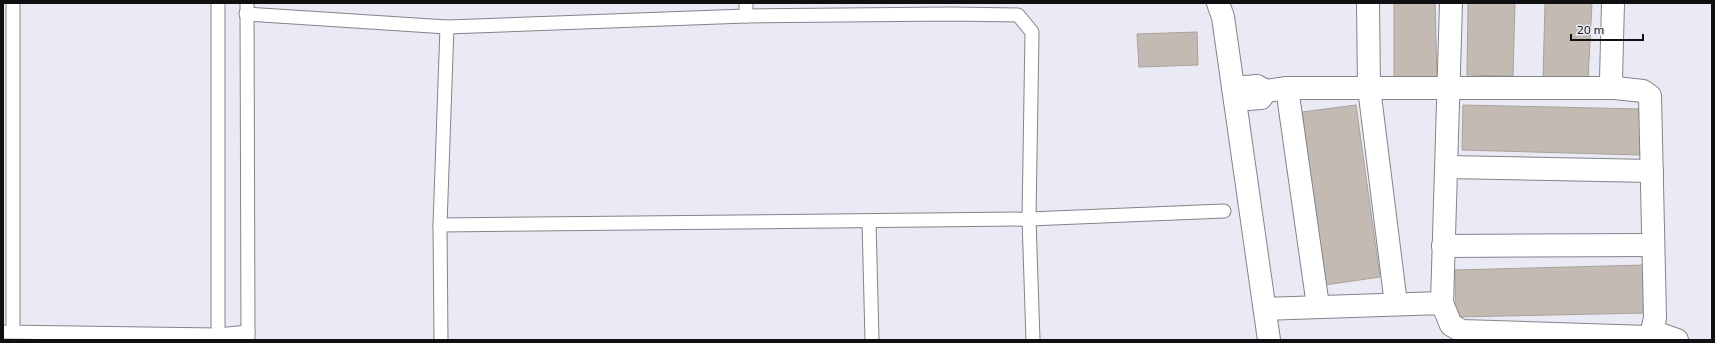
<svg xmlns="http://www.w3.org/2000/svg" width="1715" height="343" font-family="'Exo 2',sans-serif">
  <style>
    .building { fill: #c2bab3; stroke: #a9a29a }
    .lines { fill: none; stroke-linecap: round; stroke-linejoin: round }
    .lane-casing { stroke: #83838c; stroke-width: 15 }
    .street-casing { stroke: #83838c; stroke-width: 24 }
    .secondary-casing { stroke: #83838c; stroke-width: 24 }
    .lane { stroke: #fff; stroke-width: 13 }
    .street { stroke: #fff; stroke-width: 22 }
    .secondary { stroke: #fff; stroke-width: 22 }
  </style>
  <rect width="100%" height="100%" fill="#eaeaf4"/>
  <g class="building">
    <polygon points="1394,3 1435,3 1437,79 1394,79"/>
    <polygon points="1468,3 1515,3 1513,76 1467,75"/>
    <polygon points="1545,3 1592,3 1588,80 1543,79"/>
    <polygon points="1197,32 1198,65 1139,67 1137,34"/>
    <polygon points="1356,105 1380,277 1325,285 1302,112"/>
    <polygon points="1463,105 1641,109 1640,155 1462,150"/>
    <polygon points="1645,265 1646,313 1456,317 1455,270"/>
  </g>
  <g class="lines">
    <g class="lane-casing">
      <g id="lane">
        <polyline points="13,3 13,332"/>
        <polyline points="247,3 248,340"/>
        <polyline points="746,3 746,16"/>
        <polyline points="246,14 447,27 746,16 951,14 1018,15 1032,32 1029,219 1033,340"/>
        <polyline points="869,221 872,340"/>
        <polyline points="440,225 1029,219 1224,211"/>
        <polyline points="3,332 218,335 248,332"/>
        <polyline points="218,340 218,3"/>
        <polyline points="441,340 440,225 447,27"/>
      </g>
    </g>
    <g class="street-casing">
      <g id="street">
        <polyline points="1368,3 1369,88 1396,304"/>
        <polyline points="1233,88 1257,86 1266,91 1261,98 1235,100"/>
        <polyline points="1287,88 1318,306"/>
        <polyline points="1266,91 1287,88 1615,88"/>
        <polyline points="1447,167 1652,171"/>
        <polyline points="1443,246 1653,245"/>
        <polyline points="1442,303 1451,3"/>
        <polyline points="1265,309 1442,303 1451,325 1462,331 1648,337 1652,331 1655,318 1650,96 1643,91 1615,88 1611,79 1613,3"/>
        <polyline points="1652,331 1677,340"/>
      </g>
    </g>
    <g class="secondary-casing">
      <polyline id="secondary" points="1218,3 1223,17 1269,340"/>
    </g>
    <use href="#lane" class="lane"/>
    <use href="#street" class="street"/>
    <use href="#secondary" class="secondary"/>
  </g>
  <rect width="1715" height="343" fill="none" stroke="#101013" stroke-width="8"/>
  <path d="M1571 34v6h72v-6" fill="none" stroke="#101013" stroke-width="2"/>
  <text x="1577" y="34" font-size="12" fill="#101013" stroke="#eaeaf4" stroke-width="3" paint-order="stroke">20 m</text>
</svg>
